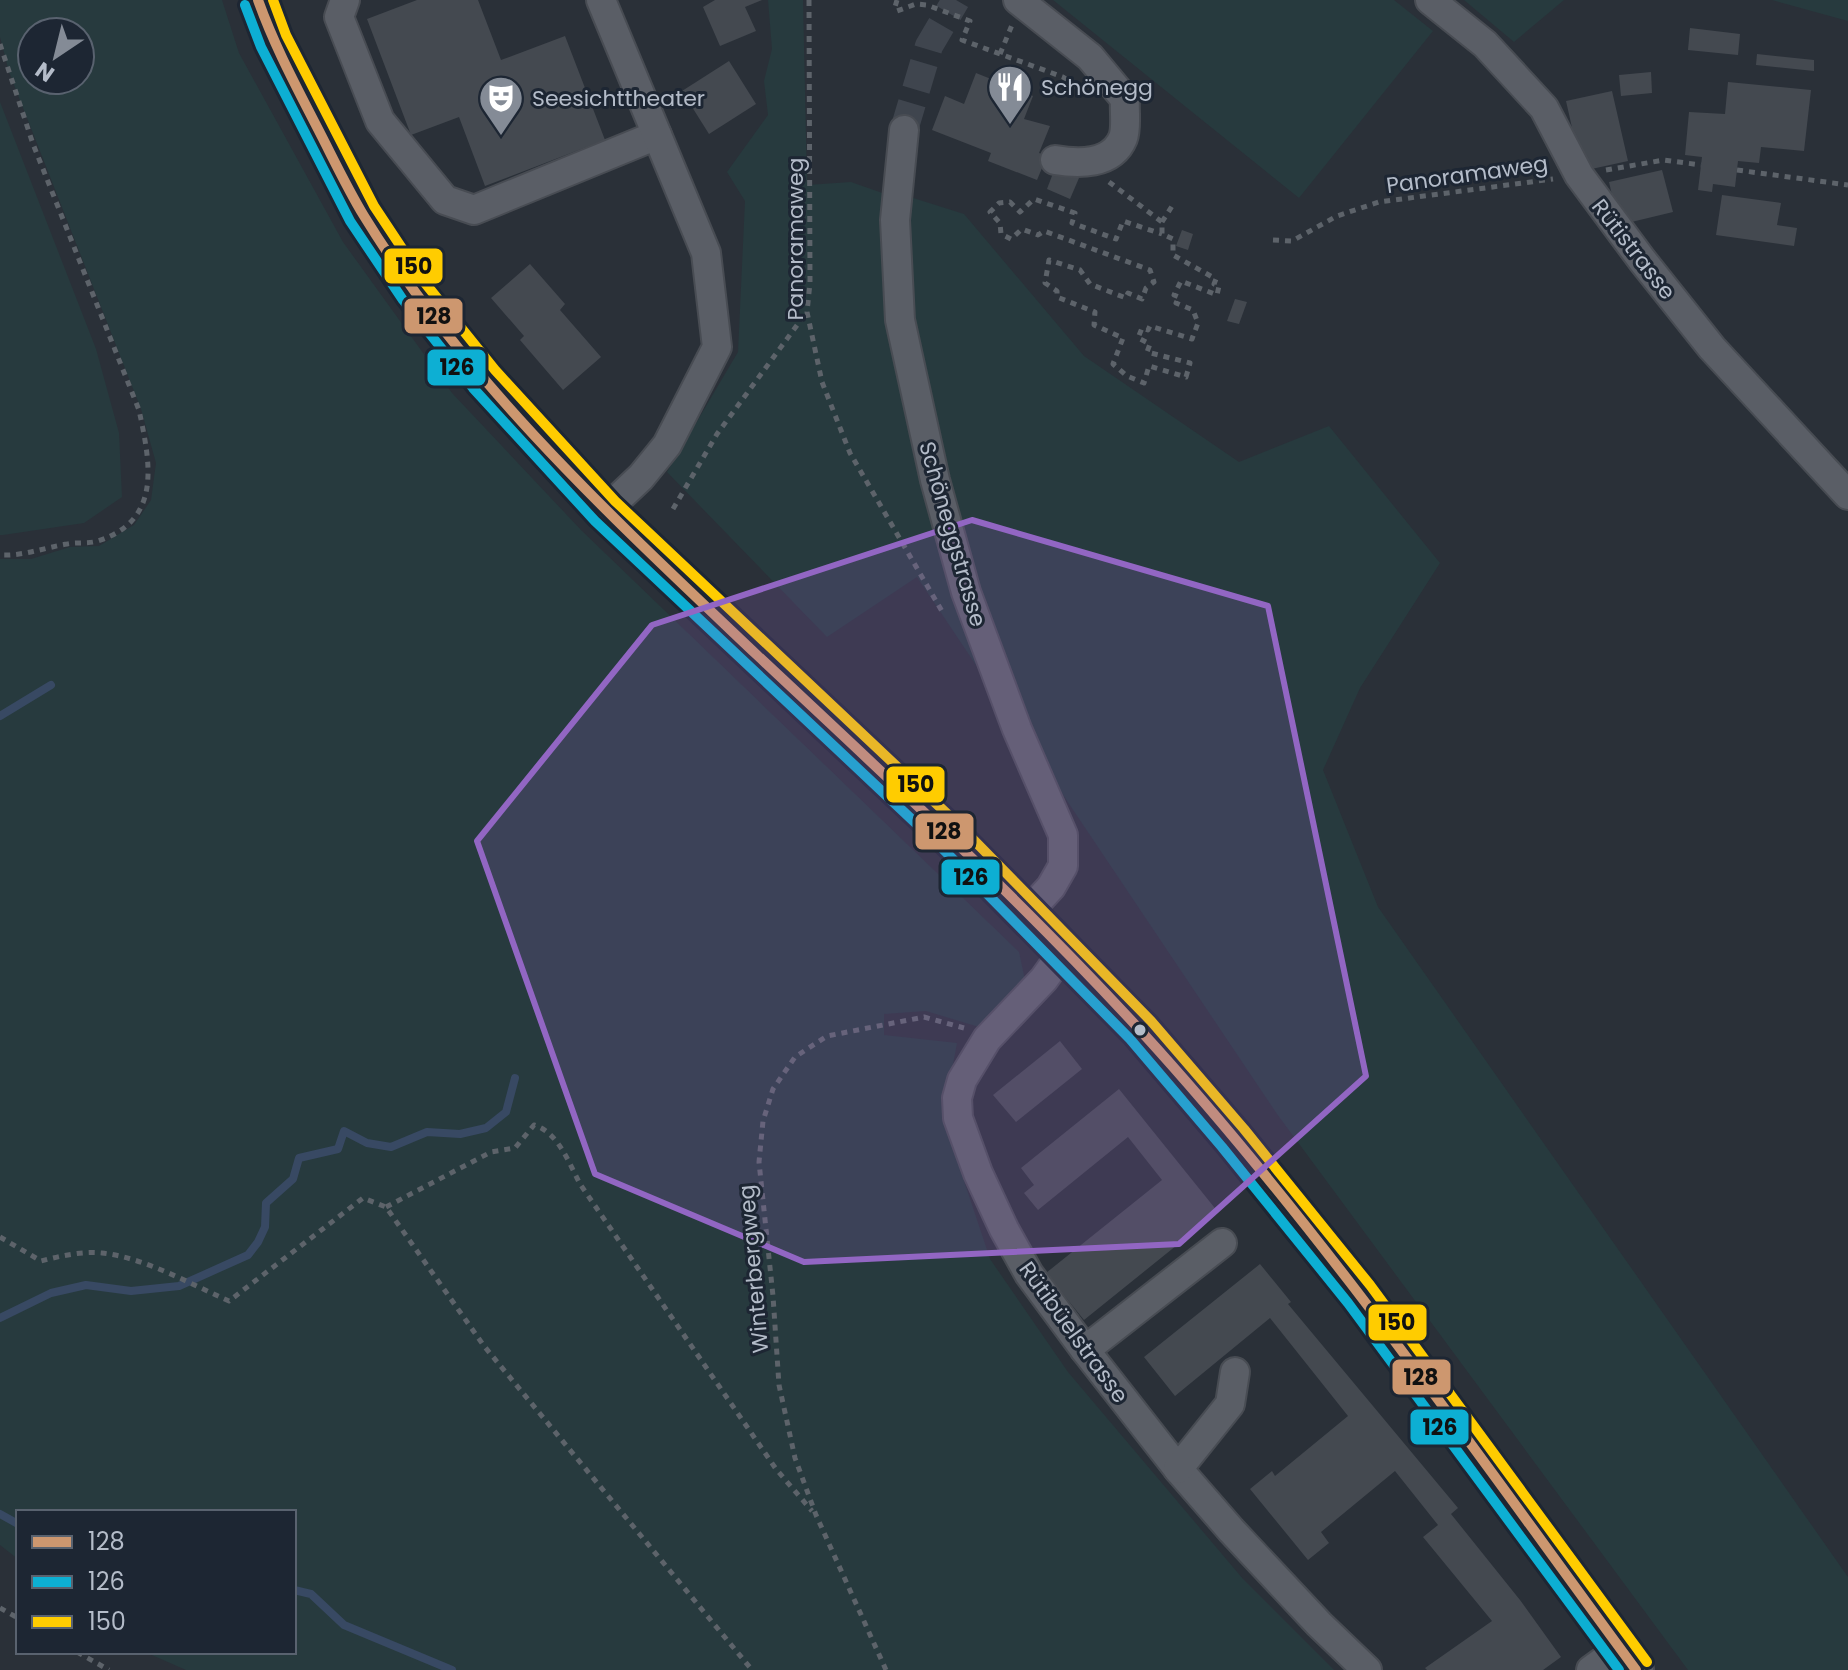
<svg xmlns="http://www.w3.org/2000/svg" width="1848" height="1670" font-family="Poppins,sans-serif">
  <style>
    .green { fill: #273a3e; fill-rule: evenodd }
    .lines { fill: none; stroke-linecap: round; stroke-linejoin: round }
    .stream { stroke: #384963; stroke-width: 8 }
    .building { fill: #444950 }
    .minor-tunnel { stroke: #3f454e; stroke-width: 28; stroke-dasharray: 28 14; stroke-linecap: butt }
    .minor-casing { stroke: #484c53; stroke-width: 32 }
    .major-casing { stroke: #484c55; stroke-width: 38 }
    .path { stroke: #5d636a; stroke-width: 5; stroke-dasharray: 6 6; stroke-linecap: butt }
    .minor { stroke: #5a5e66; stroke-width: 28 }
    .major { stroke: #5c6168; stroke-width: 34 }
    .bus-1-casing { stroke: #1d2633; stroke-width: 16 }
    .bus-2-casing { stroke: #1d2633; stroke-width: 16 }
    .bus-3-casing { stroke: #1d2633; stroke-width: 16 }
    .bus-1 { stroke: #cd976f; stroke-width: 10 }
    .bus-2 { stroke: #0dafd3; stroke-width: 10 }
    .bus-3 { stroke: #fc0; stroke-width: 10 }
    .marked { fill: #9266c3; fill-opacity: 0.2; stroke: #9266c3; stroke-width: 6; stroke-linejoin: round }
    .bus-dot { fill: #b4bcc9; stroke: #1d2633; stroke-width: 3 }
    .labels { text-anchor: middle; stroke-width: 6; stroke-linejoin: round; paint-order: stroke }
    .poi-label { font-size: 22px; fill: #b4bcc9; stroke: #1d2633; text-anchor: start }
    .street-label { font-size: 22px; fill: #b4bcc9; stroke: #1d2633 }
    .line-badge { stroke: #1d2633; stroke-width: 3 }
    .pale-badge-label { font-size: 22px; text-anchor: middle; font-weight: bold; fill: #111 }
  </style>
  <rect width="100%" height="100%" fill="#2a3038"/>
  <g class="green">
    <path d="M0,0H222L239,53L343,242L452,393L581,530L1019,952L1025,980L979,1027L926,1011L884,1014V1035L957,1043L943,1118L990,1259L1068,1372L1243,1579L1334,1670H186L145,1652H294V1512H18V1559L0,1545V559H31L70,547L99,546L134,525L151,500L156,463L141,409L9,72L0,37ZM32,32H80V80H32Z"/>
    <polygon points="768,0 803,0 807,185 851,182 888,195 907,196 964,214 1084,356 1239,462 1329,426 1440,563 1360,688 1323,770 1378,907 1848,1577 1848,1670 1688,1670 1277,1114 917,577 827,637 667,472 738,352 745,201 727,172 768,115 764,81 772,49"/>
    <polygon points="1053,0 1394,0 1433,31 1299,198"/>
    <polygon points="1464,0 1564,0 1514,42"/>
    <polygon points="1772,0 1848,0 1848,21"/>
    <polygon points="0,102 96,349 119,433 122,497 84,523 3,535 0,535"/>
  </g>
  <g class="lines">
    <g class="stream">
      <polyline points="0,716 51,685"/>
      <polyline points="0,1318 51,1293 86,1285 131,1291 179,1286 248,1255 258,1242 265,1227 266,1203 293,1179 299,1158 338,1149 344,1131 367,1143 391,1147 427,1132 460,1134 486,1128 506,1112 515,1078"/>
      <polyline points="0,1514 18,1524"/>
      <polyline points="294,1590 311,1594 344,1625 452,1670"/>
    </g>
  </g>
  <g class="building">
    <polygon points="417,0 478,0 501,60 565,36 605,140 485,186 459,117 411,135 367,19"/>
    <polygon points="715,0 762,0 745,7 756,31 720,46 703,7"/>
    <polygon points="1690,28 1740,34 1738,55 1688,50"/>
    <polygon points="1757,54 1814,60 1814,71 1756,65"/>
    <polygon points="729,61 756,104 709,134 682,91"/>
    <polygon points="1651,72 1652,93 1621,96 1619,75"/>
    <polygon points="976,73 996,81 1000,79 1033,96 1024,119 1050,126 1039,153 1047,156 1037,180 988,161 991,153 932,130 945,96 964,104"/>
    <polygon points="1728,82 1811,90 1804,151 1761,147 1759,163 1738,161 1735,187 1713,184 1712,192 1698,190 1702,157 1685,155 1689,112 1725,114"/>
    <polygon points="1612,91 1628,161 1587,170 1584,153 1578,154 1566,101"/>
    <polygon points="1055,168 1079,178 1070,199 1047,189"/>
    <polygon points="1662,170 1673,212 1619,225 1609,182"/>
    <polygon points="1722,195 1781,203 1777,225 1797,228 1794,246 1716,235"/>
    <polygon points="1182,230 1193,234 1188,250 1176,246"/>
    <polygon points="530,264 565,304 560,310 601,357 563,390 520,340 524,336 491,298"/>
    <polygon points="1235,299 1247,302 1239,324 1227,321"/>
    <polygon points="1060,1041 1082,1069 1016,1122 993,1095"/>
    <polygon points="1119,1089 1218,1212 1084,1320 1046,1273 1162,1180 1128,1137 1038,1210 1024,1193 1034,1185 1021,1168"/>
    <polygon points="1260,1264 1291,1302 1288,1304 1458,1508 1451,1514 1520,1600 1561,1657 1543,1670 1427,1670 1425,1668 1492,1621 1423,1537 1438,1525 1395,1471 1321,1532 1329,1543 1308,1560 1250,1489 1272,1471 1275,1476 1348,1416 1270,1318 1175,1396 1144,1357"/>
  </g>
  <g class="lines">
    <polyline class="minor-tunnel" points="904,130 929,46 956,0"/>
    <g class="minor-casing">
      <g id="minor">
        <polyline points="345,0 339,17 380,121 445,200 474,210 657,135"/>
        <polyline points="601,0 706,253 717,347 667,445 641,477 605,511"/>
        <path d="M1018,0L1090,57L1125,99C1124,110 1127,128 1123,138C1112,165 1078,164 1055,160"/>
        <polyline points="1430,0 1485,44 1544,108 1579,175 1642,260 1712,348 1848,495"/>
        <polyline points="904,130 895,220 900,320 935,480 966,592 1017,729 1063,835 1063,866 1051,887 1027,913"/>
        <polyline points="1064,951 1044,979 987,1039 962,1080 957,1098 958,1118 978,1173 1004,1229 1029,1274 1085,1350 1178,1469 1231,1530 1319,1624 1367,1670"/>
        <polyline points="1085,1350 1222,1243"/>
        <polyline points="1178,1469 1230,1404 1235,1372"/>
        <polyline points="1591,1670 1620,1649"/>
      </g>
    </g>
    <g class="major-casing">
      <polyline id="major" points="258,0 273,41 362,213 414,291 484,379 605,511 950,836 1140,1030 1233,1138 1359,1294 1636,1670"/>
    </g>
    <g class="path">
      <polyline points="809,0 810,283 807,312 822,382 850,453 943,613"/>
      <polyline points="897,0 895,7 897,11 916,4 927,5 970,21 962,40 1063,77 1080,89"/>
      <path d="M0,44L33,144L139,410C150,462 163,520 98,541C88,544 77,542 67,544C43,548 24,556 0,555"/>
      <polyline points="1000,54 1012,25"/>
      <polyline points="1606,170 1664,160 1701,165"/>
      <polyline points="1737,170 1848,185"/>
      <polyline points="1109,182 1162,222 1162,234 1173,239 1173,255 1216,279 1214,284 1219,286 1217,295 1181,281 1174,295 1179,297 1176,303 1193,310 1198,323 1192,339 1150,326 1148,330 1142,328 1138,338 1150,344 1147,352 1190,363 1186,377 1149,366 1144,383 1127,376 1113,364 1123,338 1094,325 1095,312 1057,297 1057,291 1045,283 1049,260 1080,270 1090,284 1126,298 1128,293 1142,299 1146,288 1154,282 1150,270 1044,231 1038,235 1022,229 1011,239 1001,234 1000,223 990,212 999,203 1010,202 1020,212 1034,199 1075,213 1072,223 1116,239 1123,221 1162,234"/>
      <polyline points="1162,222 1174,203"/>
      <polyline points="1273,240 1292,241 1337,216 1379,202 1553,179"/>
      <polyline points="673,509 717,434 806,313"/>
      <path d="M386,1207L491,1152L515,1148L534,1125C558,1132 569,1163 580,1184L776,1469L812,1511"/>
      <path d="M0,1237L41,1261C60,1256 82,1251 102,1253C146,1258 190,1284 229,1301L363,1198L386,1207L484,1346L752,1670"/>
      <polyline points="0,1608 18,1618"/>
      <polyline points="77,1652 109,1670"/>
      <polyline points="886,1670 816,1515 795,1458 779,1385 773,1296 759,1162 763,1121 773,1089 795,1057 827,1036 924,1017 964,1028"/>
    </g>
    <use href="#minor" class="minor"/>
    <use href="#major" class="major"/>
    <g class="bus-1-casing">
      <path id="bus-1" d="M258,0C274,45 296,86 318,129C333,158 347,188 364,216C467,384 615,520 757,655C887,777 1019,898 1140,1030C1322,1229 1476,1453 1636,1670"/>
    </g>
    <g class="bus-2-casing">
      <polyline id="bus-2" points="245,5 261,47 350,221 403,300 473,388 595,521 940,846 1130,1039 1222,1147 1348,1303 1619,1670"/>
    </g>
    <g class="bus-3-casing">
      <polyline id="bus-3" points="273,0 286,35 374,206 425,283 495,370 615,501 960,826 1151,1021 1244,1129 1370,1285 1647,1662"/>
    </g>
    <use href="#bus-1" class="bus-1"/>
    <use href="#bus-2" class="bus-2"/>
    <use href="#bus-3" class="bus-3"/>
  </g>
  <path class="marked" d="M972,520L1268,606L1366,1076L1179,1244L804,1262L595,1174L477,841L652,625Z"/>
  <defs>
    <g id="restaurant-pin" transform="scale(2.3)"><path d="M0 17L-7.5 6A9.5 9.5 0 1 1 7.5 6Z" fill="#848b96" stroke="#1d2633"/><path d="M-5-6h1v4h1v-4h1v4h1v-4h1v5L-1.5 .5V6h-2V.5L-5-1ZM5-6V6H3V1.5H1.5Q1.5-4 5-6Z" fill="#fff"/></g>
    <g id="theatre-pin" transform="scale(2.3)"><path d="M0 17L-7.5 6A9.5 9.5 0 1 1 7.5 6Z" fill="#848b96" stroke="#1d2633"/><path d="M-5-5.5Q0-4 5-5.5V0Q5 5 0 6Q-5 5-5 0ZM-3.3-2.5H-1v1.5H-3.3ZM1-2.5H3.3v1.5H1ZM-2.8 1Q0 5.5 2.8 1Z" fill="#fff"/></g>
  </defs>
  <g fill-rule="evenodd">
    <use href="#restaurant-pin" x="1010" y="87"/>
    <use href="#theatre-pin" x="501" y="98"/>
  </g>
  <circle class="bus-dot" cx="1140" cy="1030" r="7"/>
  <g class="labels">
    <g class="poi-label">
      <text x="1041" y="95">Schönegg</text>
      <text x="532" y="106">Seesichttheater</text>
    </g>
    <g class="street-label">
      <text transform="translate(1467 174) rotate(-8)" y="8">Panoramaweg</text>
      <text transform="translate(795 239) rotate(-90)" y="8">Panoramaweg</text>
      <text transform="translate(1634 249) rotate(52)" y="8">Rütistrasse</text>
      <text transform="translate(953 534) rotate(74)" y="8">Schöneggstrasse</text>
      <text transform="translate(753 1269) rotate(-95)" y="8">Winterbergweg</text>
      <text transform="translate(1074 1332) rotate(54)" y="8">Rütibüelstrasse</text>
    </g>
  </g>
  <g class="line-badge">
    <rect x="383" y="247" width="61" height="38" rx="8" fill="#fc0"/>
    <rect x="403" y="297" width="61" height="38" rx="8" fill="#cd976f"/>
    <rect x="426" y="348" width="61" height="39" rx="8" fill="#0dafd3"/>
    <rect x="885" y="765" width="61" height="39" rx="8" fill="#fc0"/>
    <rect x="914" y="812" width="61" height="39" rx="8" fill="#cd976f"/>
    <rect x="940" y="858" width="61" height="38" rx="8" fill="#0dafd3"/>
    <rect x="1367" y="1303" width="61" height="39" rx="8" fill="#fc0"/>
    <rect x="1391" y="1358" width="61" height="38" rx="8" fill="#cd976f"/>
    <rect x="1409" y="1408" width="61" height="38" rx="8" fill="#0dafd3"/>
  </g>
  <g class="pale-badge-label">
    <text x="414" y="274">150</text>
    <text x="434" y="324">128</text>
    <text x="457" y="375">126</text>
    <text x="916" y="792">150</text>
    <text x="944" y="839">128</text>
    <text x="971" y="885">126</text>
    <text x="1397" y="1330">150</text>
    <text x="1421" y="1385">128</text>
    <text x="1440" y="1435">126</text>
  </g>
  <rect x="16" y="1510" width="280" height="144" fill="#1d2633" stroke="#59626f" stroke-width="2"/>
  <rect x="32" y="1536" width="40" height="12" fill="#cd976f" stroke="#59626f" stroke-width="2"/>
  <text x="88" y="1550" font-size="24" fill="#b4bcc9">128</text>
  <rect x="32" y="1576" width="40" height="12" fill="#0dafd3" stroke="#59626f" stroke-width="2"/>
  <text x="88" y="1590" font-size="24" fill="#b4bcc9">126</text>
  <rect x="32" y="1616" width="40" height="12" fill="#ffcc00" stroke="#59626f" stroke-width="2"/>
  <text x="88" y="1630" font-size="24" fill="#b4bcc9">150</text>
  <g transform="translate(56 56) rotate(215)"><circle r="38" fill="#1d2633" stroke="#59626f" stroke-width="2"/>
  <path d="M0-6L14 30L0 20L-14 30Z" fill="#848b96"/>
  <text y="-12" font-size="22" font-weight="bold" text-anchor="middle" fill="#b4bcc9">N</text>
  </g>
</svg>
